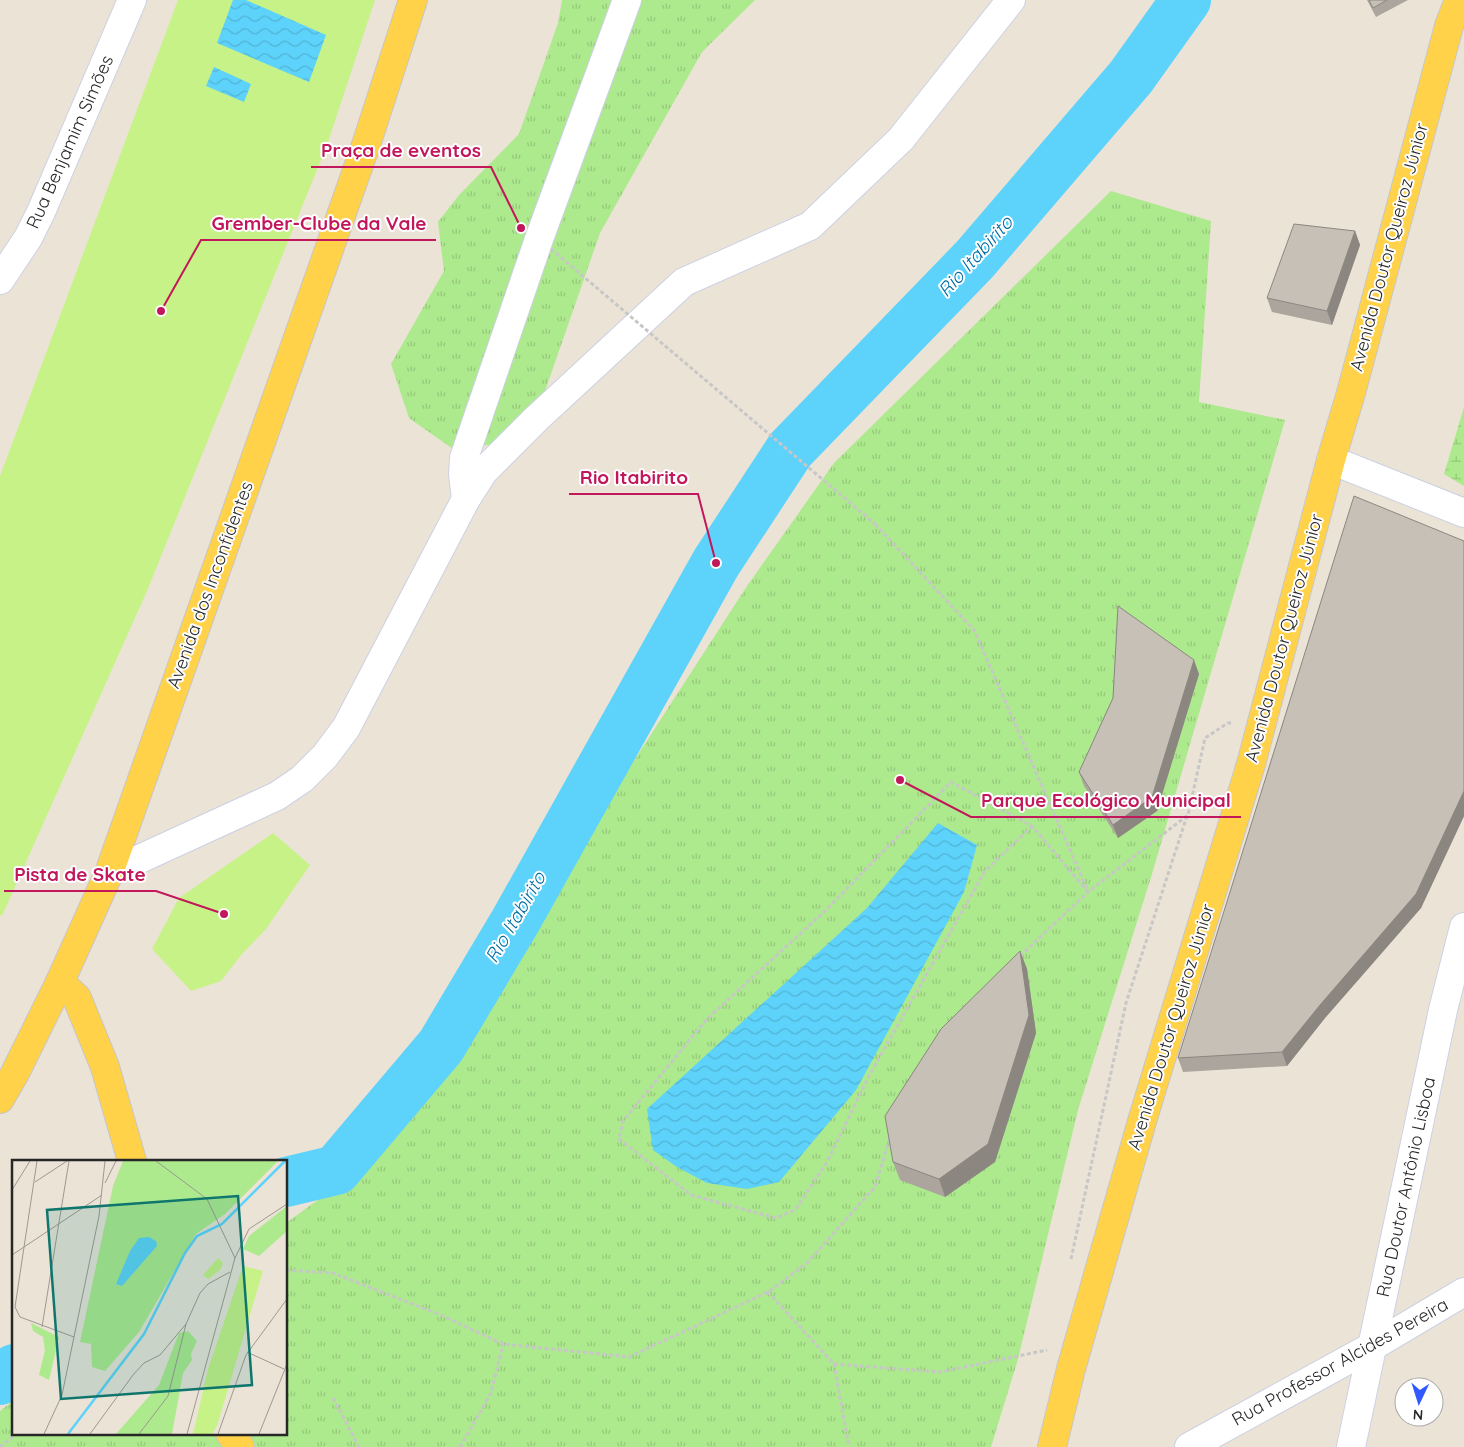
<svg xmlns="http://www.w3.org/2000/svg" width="1464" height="1447" font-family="Quicksand,sans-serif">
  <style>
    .wetland { fill: url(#wetland-marsh) }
    .park { fill: url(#park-tufts) }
    .pitch { fill: #c6f287 }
    .water { fill: url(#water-waves) }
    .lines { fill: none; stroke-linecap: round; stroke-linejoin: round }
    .river { stroke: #5dd2fa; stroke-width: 50 }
    .minor-casing { stroke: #ccd1e3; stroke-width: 30 }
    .major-casing { stroke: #c7c7c7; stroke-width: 30 }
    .path { stroke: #c7c7c7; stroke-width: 3; stroke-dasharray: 4 2.5; stroke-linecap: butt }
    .minor { stroke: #fff; stroke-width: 28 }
    .major { stroke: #ffd249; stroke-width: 28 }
    .path-bridge { stroke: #c7c7c7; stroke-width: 3; stroke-dasharray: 4 2.5; stroke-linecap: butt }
    .wall { fill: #aba59d }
    .shaded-wall { fill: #8b8680 }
    .building { fill: #c7c0b7; stroke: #8b8680 }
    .labels { text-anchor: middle; stroke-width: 4; stroke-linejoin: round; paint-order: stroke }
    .street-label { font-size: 18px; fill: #272727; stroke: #fff }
    .water-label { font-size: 19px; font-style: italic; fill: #006ca3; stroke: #fff }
    .inset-river { fill: none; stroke: #5dd2fa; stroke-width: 2.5 }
    .inset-road { fill: none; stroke: #9d9891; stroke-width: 1 }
    .view { fill: #0f766e; fill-opacity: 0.15; stroke: #0f766e; stroke-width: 2.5 }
    .inset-edge { fill: none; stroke: #272727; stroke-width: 2.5 }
    .leader { fill: none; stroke: #c2185b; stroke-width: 2 }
    .callout-dot { fill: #c2185b; stroke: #fff; stroke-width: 2 }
    .callout-label { font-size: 19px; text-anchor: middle; font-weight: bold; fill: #c2185b; stroke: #fff; stroke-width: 4; stroke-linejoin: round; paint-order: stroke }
  </style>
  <defs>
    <pattern id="wetland-marsh" width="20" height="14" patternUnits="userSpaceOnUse" patternTransform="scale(1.25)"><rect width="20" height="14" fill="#ade98d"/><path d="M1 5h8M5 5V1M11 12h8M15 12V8" fill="none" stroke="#95c87a"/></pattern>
    <pattern id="park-tufts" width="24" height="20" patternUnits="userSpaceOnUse" patternTransform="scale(1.25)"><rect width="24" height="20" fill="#ade98d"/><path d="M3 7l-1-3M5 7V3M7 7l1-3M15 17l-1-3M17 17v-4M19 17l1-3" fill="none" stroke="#95c87a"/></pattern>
    <pattern id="water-waves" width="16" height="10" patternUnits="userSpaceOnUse" patternTransform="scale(1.25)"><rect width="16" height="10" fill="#5dd2fa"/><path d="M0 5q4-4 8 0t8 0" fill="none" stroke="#51b4d6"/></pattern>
  </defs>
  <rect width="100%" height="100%" fill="#ece3d7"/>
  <polygon class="wetland" points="1464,407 1464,486 1444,474"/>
  <g class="park">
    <polygon points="562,0 755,0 702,52 600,233 528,440 453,449 409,418 391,364 444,271 438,222 459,195 519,134 558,23"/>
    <polygon points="1111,191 1211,221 1199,402 1285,420 1152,874 1078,1110 1018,1359 991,1447 0,1447 0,1411 14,1400 14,1433 286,1433 286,1223 344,1181 453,1054 582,841 747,586 834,463"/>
  </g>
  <g class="pitch">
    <polygon points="178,0 375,0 327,145 147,591 2,916 0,915 0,476"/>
    <polygon points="273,833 310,865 266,929 242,954 221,981 191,991 152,949 179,898"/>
  </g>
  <g class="water">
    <polygon points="233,0 246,0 326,35 309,82 217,43"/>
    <polygon points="214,67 251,84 244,102 206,86"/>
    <polygon points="938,823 977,845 964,892 856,1090 779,1182 747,1189 707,1183 677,1167 653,1150 647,1109 867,908"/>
  </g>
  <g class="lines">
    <g class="river">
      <polyline points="286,1182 336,1170 441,1046 516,920 716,563 790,450 975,259 1131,77 1186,0"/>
      <polyline points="0,1380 14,1369"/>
    </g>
    <g class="minor-casing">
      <g id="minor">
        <polyline points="0,280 28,238 41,212 132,0"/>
        <polyline points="1331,460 1464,513"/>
        <polyline points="466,499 463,474 464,458 539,239 627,0"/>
        <polyline points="109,873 277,796 302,779 325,756 346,728 466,499 484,471 536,419 684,282 810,226 901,139 1011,0"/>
        <polyline points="1189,1447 1373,1346 1464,1292"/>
        <polyline points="1351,1447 1443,1010 1464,927"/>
      </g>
    </g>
    <g class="major-casing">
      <g id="major">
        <polyline points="0,1099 15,1073 60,982"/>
        <polyline points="132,1161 105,1067 77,998 60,982 109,873 367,142 413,0"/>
        <polyline points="230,1433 240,1447"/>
        <polyline points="1052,1447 1071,1369 1143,1118 1251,764 1331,460 1351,393 1449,26 1459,0"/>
      </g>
    </g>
    <g class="path">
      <polyline points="875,524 974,630 1087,889"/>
      <polyline points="1032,826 985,871 869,1076 827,1162 795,1210 776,1218 691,1195 619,1139 623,1121 706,1020 825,911 951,782 1032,826 1088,892"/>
      <polyline points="1020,956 1088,892 1188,815 1205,738 1228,723 1233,723"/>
      <polyline points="1071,1259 1126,1003 1187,816"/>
      <polyline points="286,1270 333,1273 441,1315 503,1344 629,1357 768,1292 807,1263 875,1187 890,1137"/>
      <polyline points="768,1292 834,1364 849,1447"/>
      <polyline points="834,1364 940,1372 1047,1350"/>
      <polyline points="333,1398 359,1447"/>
      <polyline points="0,1447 17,1433"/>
      <polyline points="460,1447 491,1393 503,1344"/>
    </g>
    <use href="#minor" class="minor"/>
    <use href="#major" class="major"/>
    <polyline class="path-bridge" points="551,249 875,524"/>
  </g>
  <g class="wall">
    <polygon points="1367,0 1408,0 1376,17"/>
    <polygon points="1355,231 1360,245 1332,325 1272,312 1267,298"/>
    <polygon points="1464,541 1464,816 1421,908 1325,1018 1287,1066 1183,1072 1178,1058"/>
    <polygon points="1199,674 1157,811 1118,838 1084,786 1079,772"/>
    <polygon points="1020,951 1027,969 1036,1033 995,1162 945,1197 900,1180 893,1162"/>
  </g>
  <g class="shaded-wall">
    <polygon points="1355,231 1360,245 1332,325 1327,311"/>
    <polygon points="1194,660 1199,674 1157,811 1118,838 1113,825"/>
    <polygon points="1464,791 1464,816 1421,908 1325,1018 1287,1066 1282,1052"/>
    <polygon points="1020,951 1027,969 1036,1033 995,1162 945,1197 939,1179"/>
  </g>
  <g class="building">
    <polygon points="1369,0 1387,0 1373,8"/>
    <polygon points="1294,224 1355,231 1327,311 1267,298"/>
    <polygon points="1354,496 1464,541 1464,791 1416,894 1320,1005 1282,1052 1178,1058"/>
    <polygon points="1118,606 1194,660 1152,797 1113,825 1079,772 1113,698"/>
    <polygon points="1020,951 1029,1015 988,1144 939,1179 893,1162 885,1116 941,1029"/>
  </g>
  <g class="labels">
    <g class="street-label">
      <text transform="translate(70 142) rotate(-66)" y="6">Rua Benjamim Simões</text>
      <text transform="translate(1389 247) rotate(-75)" y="6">Avenida Doutor Queiroz Júnior</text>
      <text transform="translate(210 585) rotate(-70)" y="6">Avenida dos Inconfidentes</text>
      <text transform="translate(1284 638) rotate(-75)" y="6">Avenida Doutor Queiroz Júnior</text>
      <text transform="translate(1171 1027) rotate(-73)" y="6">Avenida Doutor Queiroz Júnior</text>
      <text transform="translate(1406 1187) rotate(-78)" y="6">Rua Doutor Antônio Lisboa</text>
      <text transform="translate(1340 1362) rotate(-29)" y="6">Rua Professor Alcides Pereira</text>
    </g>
    <g class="water-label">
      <text transform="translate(975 256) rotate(-48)" y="7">Rio Itabirito</text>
      <text transform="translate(515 917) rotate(-60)" y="7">Rio Itabirito</text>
    </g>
  </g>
  <g transform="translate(12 1160)">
    <rect width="275" height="275" fill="#ece3d7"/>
    <path d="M275,46V71L247,96L231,89L237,76ZM19,163L47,177L37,220L27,215L33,190L31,177L21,171Z" fill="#ade98d"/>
    <path d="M111,1H266L213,54L184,74L127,172L93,211L80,207L79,184L68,182L101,26ZM176,171L185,181L179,194L180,200L171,213L160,274H104L147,225L167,173Z" fill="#ade98d"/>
    <path d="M206,98L211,103L208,110L196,119L191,115ZM231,106L251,111L205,266L200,274H181L196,209Z" fill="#c6f287"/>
    <path d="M137,77L144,81L145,86L110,126L104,124L118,91L127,78Z" fill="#5dd2fa"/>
    <path class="inset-river" d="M56,274L132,174L173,93L185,76L210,64L273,1"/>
    <path class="inset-road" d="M25,1L3,147L8,157L62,177M144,1L195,39L223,98L175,274M23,22L55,1M93,23L104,1M0,30L18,1M0,95L90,35M223,98L237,69L275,44M30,167L57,1M235,192L272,209M32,274L50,235L87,56L93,1M78,274L121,215L132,203L148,195L174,164M127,274L156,236L174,164L188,133L196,124L218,112M206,274L234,195L275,139M247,274L275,204"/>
    <path class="view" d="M226,36L240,225L49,239L35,50Z"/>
    <rect width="275" height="275" class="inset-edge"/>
  </g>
  <path class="leader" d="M521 228L491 167H311M161 311L201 240H436M716 563L698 494H569M900 780L971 817H1241M224 914L156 891H4"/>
  <g class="callout-dot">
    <circle cx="521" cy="228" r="5"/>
    <circle cx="161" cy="311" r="5"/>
    <circle cx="716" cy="563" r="5"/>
    <circle cx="900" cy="780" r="5"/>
    <circle cx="224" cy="914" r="5"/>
  </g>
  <g class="callout-label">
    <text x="401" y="157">Praça de eventos</text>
    <text x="319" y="230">Grember-Clube da Vale</text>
    <text x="634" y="484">Rio Itabirito</text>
    <text x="1106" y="807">Parque Ecológico Municipal</text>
    <text x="80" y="881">Pista de Skate</text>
  </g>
  <g transform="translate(1419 1402) rotate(184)"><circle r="24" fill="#ffffff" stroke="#a9a9a9"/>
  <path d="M0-4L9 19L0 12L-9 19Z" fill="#3159ff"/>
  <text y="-8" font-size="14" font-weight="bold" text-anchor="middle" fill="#272727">N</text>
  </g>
</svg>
